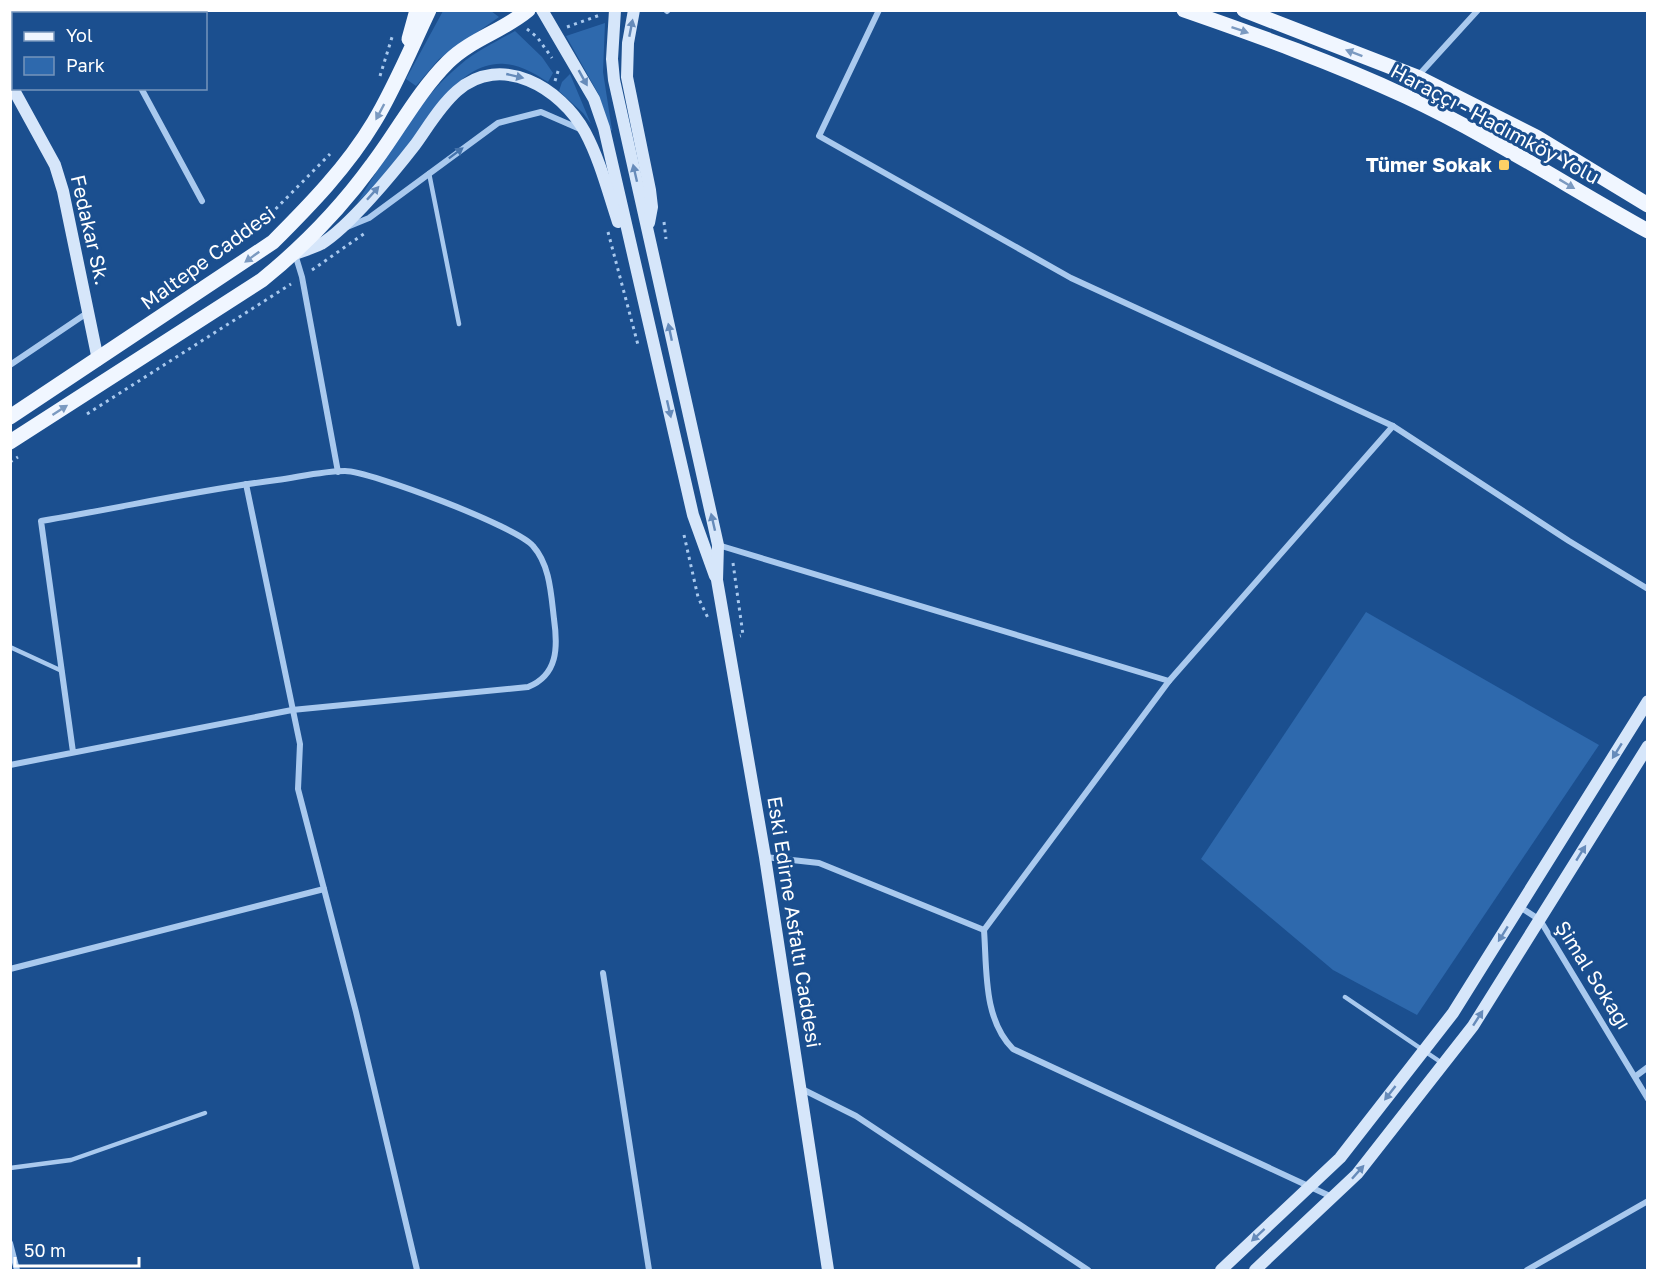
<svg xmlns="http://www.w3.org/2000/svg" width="1658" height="1281" font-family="'Golos Text',sans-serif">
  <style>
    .green { fill: #2e69ad }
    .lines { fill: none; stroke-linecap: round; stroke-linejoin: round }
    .path { stroke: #a9c9ee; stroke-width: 3; stroke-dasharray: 3 4.5; stroke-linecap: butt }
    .service { stroke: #a9c9ee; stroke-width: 4.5 }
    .minor { stroke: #a9c9ee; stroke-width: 6 }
    .secondary { stroke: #d6e6fa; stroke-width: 12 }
    .primary { stroke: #f0f6ff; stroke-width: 15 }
    .oneway { fill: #668bba }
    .oneway2 { fill: #7b9ac1 }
    .oneway3 { fill: #4674ac }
    .poi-dot { fill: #ffd166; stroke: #1b4f8f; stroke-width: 2 }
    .labels { text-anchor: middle; stroke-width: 6; stroke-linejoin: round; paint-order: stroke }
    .street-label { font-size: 20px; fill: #fff; stroke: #1b4f8f }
    .poi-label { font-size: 20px; font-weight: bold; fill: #fff; stroke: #1b4f8f; text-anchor: end }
  </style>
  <rect width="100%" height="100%" fill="#1b4f8f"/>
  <g class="green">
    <polygon points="443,11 491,11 499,17 439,59 416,86 406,79"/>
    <polygon points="605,23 603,72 612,130 610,131 599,95 566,36"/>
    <path d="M515,31L542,57L553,73L548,82C535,74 521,65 505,64C460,60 430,118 406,148C391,167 375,186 357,203C387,156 416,101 460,65C476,51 496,42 515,31Z"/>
    <polygon points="570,74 591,124 583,113 559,91 562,82"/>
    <polygon points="1366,612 1599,745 1417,1015 1333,970 1201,859"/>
  </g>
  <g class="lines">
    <g class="path">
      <polyline points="567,27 600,15"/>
      <polyline points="527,29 537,37 552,58"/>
      <polyline points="380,76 393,34"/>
      <polyline points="555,81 559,68"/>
      <polyline points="664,222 666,239"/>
      <polyline points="608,232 638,345"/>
      <polyline points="244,241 330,154"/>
      <polyline points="312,270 365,233"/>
      <polyline points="87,414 291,284"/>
      <polyline points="10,462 18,457"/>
      <polyline points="684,535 698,597 708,618"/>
      <polyline points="733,563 743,635 740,636"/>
    </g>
    <g class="service">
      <polyline points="429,173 459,324"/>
      <polyline points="10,647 62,671"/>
      <polyline points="1345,997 1442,1063"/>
      <polyline points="10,1168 71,1160 205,1113"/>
    </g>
    <g class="minor">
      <polyline points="99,10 100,14"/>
      <polyline points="879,10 819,136 1071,278 1393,426 1569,541 1648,589"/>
      <polyline points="667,11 668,10"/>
      <polyline points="141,88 202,201"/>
      <polyline points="1405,96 1417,77 1478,10"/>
      <polyline points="347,227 369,218 498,123 541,112 580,129"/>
      <polyline points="295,254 302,277 338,472"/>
      <polyline points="10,365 87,313"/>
      <polyline points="246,484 300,744 298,789 356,1012 417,1270"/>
      <polyline points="718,545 1169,681"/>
      <path d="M10,765L292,710L528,687C558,675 558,647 554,619C551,594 550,565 533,546C518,527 370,471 345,471C323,471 299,477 277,480C198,490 120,508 41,521L73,752"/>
      <polyline points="765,857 819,863 984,930 1169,681 1393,426"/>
      <polyline points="1520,907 1540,920 1648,1099"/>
      <path d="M984,930C987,970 983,1019 1013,1049L1332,1197"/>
      <polyline points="10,969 324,889"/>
      <polyline points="603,973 649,1270"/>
      <polyline points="1636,1076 1648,1067"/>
      <polyline points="802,1089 856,1116 1088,1270"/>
      <polyline points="10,1243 17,1270"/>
      <polyline points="1527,1270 1648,1201"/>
    </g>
    <g class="secondary">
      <polyline points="542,10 594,99 604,128 693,515 715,576"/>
      <polyline points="615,10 612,59 614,80 718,545 717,580 765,857 828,1270"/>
      <polyline points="634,10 628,43 627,77 650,190 652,207 649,223"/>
      <polyline points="10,83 55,165 63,191 98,360"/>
      <path d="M295,254C303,251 313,248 321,244C349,227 394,172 415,145C428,127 440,106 457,91C501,52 561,88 585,132C600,160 608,192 618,222"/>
      <polyline points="1221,1270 1340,1158 1453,1013 1648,701"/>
      <polyline points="1255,1270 1357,1174 1473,1026 1648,746"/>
    </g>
    <g class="primary">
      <path d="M1184,10C1259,36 1334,63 1405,96C1489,135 1567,186 1648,231"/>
      <polyline points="1244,10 1417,77 1536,137 1648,205"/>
      <polyline points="409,39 417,10"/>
      <path d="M10,417L273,242C310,205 347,167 374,122C395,87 411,48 429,10"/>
      <path d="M10,442L262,280C304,246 340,209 372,165C398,131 417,93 448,62C471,39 503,31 528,10"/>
    </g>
  </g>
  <defs><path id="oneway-solid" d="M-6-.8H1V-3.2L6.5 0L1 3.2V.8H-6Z" transform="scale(1.5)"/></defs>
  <g class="oneway">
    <use href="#oneway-solid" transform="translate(631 28) rotate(-79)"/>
    <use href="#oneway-solid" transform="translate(515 76) rotate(13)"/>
    <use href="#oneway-solid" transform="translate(583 78) rotate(61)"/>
    <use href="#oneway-solid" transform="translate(635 173) rotate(-103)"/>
    <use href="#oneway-solid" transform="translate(373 193) rotate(-48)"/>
    <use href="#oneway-solid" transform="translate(670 332) rotate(-102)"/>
    <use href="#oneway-solid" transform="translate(669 409) rotate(77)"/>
    <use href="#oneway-solid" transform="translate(713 522) rotate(-103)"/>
    <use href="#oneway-solid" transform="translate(1617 751) rotate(122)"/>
    <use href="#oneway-solid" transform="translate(1581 853) rotate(-58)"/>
    <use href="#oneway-solid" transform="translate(1503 934) rotate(122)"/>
    <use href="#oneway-solid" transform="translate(1478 1018) rotate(-57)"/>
    <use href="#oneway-solid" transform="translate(1390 1093) rotate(128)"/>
    <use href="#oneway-solid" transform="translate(1358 1172) rotate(-48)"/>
    <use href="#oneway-solid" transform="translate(1258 1235) rotate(137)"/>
  </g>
  <g class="oneway2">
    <use href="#oneway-solid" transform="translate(1240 30) rotate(19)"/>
    <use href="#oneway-solid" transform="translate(1354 53) rotate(-159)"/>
    <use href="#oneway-solid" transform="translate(380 112) rotate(118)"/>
    <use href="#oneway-solid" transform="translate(1567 184) rotate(31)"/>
    <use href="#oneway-solid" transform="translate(252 257) rotate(144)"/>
    <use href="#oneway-solid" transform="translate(60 410) rotate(-33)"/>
  </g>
  <use class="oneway3" href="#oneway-solid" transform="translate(456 153) rotate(-37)"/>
  <rect class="poi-dot" x="1498" y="159" width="12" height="12" rx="3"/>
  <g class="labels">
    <g class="street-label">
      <text transform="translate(1495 124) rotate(28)" y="7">Haraççı - Hadımköy Yolu</text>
      <text transform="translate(90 230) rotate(77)" y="7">Fedakar Sk.</text>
      <text transform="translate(208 258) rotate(-36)" y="7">Maltepe Caddesi</text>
      <text transform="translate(794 922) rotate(81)" y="7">Eski Edirne Asfaltı Caddesi</text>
      <text transform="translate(1593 975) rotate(58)" y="7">Şimal Sokağı</text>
    </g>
    <g class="poi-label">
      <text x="1492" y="172">Tümer Sokak</text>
    </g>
  </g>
  <rect width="1658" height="1281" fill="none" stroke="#ffffff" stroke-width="24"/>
  <rect x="12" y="12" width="195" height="78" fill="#1b4f8f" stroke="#7695bc" stroke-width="1.5"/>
  <rect x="24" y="32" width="30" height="9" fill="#f0f6ff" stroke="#7695bc" stroke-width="1.5"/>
  <text x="66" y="42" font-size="18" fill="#ffffff">Yol</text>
  <rect x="24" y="57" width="30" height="18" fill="#2e69ad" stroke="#7695bc" stroke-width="1.5"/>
  <text x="66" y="72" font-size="18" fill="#ffffff">Park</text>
  <path d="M15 1257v9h124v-9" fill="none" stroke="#ffffff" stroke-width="3"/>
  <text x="24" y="1257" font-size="18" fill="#ffffff" stroke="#1b4f8f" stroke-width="4.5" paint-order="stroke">50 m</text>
</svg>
